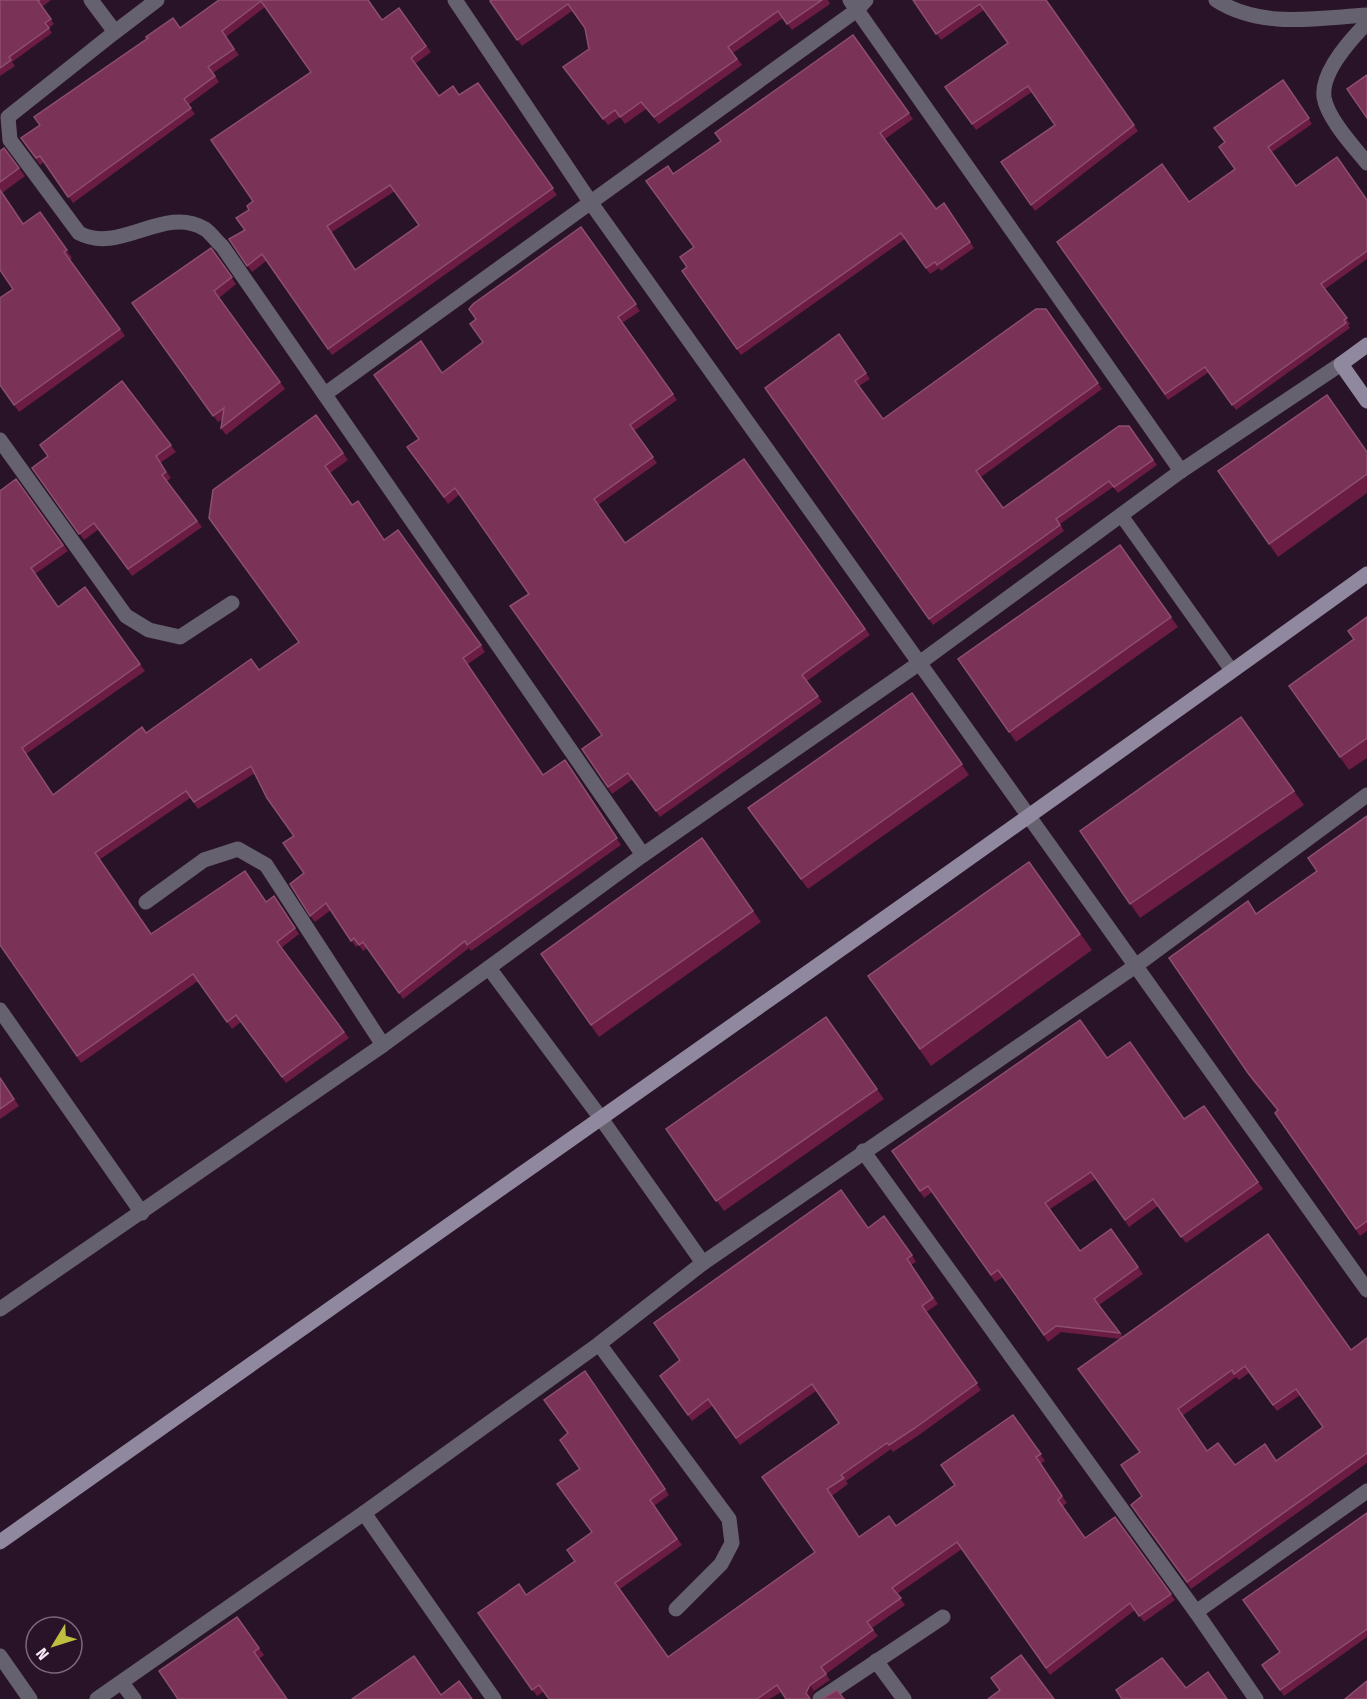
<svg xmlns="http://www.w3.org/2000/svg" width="1367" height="1699" font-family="'Fira Sans Condensed',sans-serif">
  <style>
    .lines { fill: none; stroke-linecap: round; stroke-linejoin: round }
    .lane { stroke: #66616f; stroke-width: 14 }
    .street { stroke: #66616f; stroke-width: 15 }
    .secondary { stroke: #90889e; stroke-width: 15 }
    .wall { fill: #6b1c42; fill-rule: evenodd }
    .shaded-wall { fill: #4a0f30 }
    .building { fill: #7a3256; stroke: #8d4e6f; stroke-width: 1.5; fill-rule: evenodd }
  </style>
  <rect width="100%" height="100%" fill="#291328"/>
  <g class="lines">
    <polyline class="lane" points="1121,515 1232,671"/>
    <g class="street">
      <path d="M91,0L115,32L8,117L10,140L79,233C120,255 164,204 205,229C211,233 216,241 222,246L643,855"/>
      <polyline points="455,0 591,203 1367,1290"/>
      <polyline points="866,0 857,10 1181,471"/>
      <path d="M1216,0C1261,29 1316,18 1367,15"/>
      <path d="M1367,23C1351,39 1321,72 1324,97C1327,118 1354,147 1367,163"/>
      <polyline points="115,32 157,0"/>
      <polyline points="325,394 857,10 850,0"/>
      <polyline points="0,440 126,616 149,630 180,637 232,603"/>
      <polyline points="146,902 204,860 238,849 266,865 383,1045"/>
      <polyline points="489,968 600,1117 703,1263"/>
      <polyline points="0,1010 142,1213"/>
      <polyline points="863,1151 1196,1612"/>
      <polyline points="0,1309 383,1045 643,855 918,664 1181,471 1341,364"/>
      <polyline points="599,1344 729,1519 732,1543 721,1564 676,1609"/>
      <polyline points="364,1513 494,1699"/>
      <polyline points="0,1656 30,1699"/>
      <polyline points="876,1661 904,1699"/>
      <polyline points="122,1683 134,1699"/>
      <polyline points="97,1699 364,1513 599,1344 703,1263 1134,967 1367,795"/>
      <polyline points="820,1699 943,1617"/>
      <polyline points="1256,1699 1196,1612 1367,1491"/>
    </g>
    <g class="secondary">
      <polyline points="1367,345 1341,364 1367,401"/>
      <path d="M0,1542C455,1219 914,901 1367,574"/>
    </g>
  </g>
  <g class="wall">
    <polygon points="0,0 51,0 42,7 54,24 49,28 52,33 12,62 15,66 0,76"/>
    <path d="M219,0H368L382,20L399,8L431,52L415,64L439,96L459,95L478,83L557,195L332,355L266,261L252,272L229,239L245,230L249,210L311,72L265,7L226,37L239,55L213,73L219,82L188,105L195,114L73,203L44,162L40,165L21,138ZM395,191L419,225L356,270L332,232Z"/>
    <polygon points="492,0 828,0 830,4 792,30 783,18 733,53 742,65 659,124 646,109 625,124 620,117 608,125 568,74 589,49 585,29 572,11 522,46 490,1"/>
    <polygon points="913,0 1046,0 1138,131 1035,211 1001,162 1055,125 1032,92 976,130 945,87 1008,43 984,10 941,40"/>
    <polygon points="853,35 913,119 885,139 936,209 944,203 974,248 941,271 939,268 930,274 905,239 741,355 682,271 687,267 694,247 673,174 720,141"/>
    <polygon points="1283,80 1312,124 1272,152 1296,186 1367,200 1367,259 1325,289 1350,324 1348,325 1350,328 1236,410 1209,372 1168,400 1057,242 1189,202 1235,169"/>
    <polygon points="4,148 25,176 2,193 23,224 40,212 72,258 70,260 125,336 19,412 0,385 13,289 0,270 0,151"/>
    <polygon points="581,227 640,311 622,323 677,400 634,431 657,463 598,505 625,543 744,459 870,635 807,681 822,702 660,817 633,779 612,794 582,749 602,735 529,594 460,494 448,504 407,447 419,439 443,373 483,342"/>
    <polygon points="211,248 236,284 219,298 285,389 226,435 221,428 223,419 218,422 132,303"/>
    <polygon points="1046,309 1102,389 981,477 1003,508 1129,426 1157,465 1118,493 1113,487 1060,524 1064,531 933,625 765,388 839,334 870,379 859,386 883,419"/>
    <polygon points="122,381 176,452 160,463 171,478 167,481 202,527 132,576 99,529 84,540 32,468 48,456"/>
    <polygon points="316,415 348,460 330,473 352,505 481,645 485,652 468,664 543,775 565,760 621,845 471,951 469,948 403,999 367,948 363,951 359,945 356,947 331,910 315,922 310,916 304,873 294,836 255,773 198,809 190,798 99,860 151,934 266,902 274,896 299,934 281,948 349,1038 286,1083 241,1022 232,1029 198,981 81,1063 0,945 16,479 68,551 35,574 58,607 85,587 145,671 26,754 53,795 146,733 259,670 299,642"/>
    <polygon points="1367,452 1367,493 1278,557 1218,471"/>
    <polygon points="1120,545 1178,627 1016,742 958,659"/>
    <polygon points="1367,617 1367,758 1349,770 1289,686 1354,639"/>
    <polygon points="912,693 969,775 808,889 748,808"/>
    <polygon points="1241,717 1304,805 1140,918 1080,831"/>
    <polygon points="1367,816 1367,1231 1360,1236 1275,1113 1278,1111 1252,1080 1169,958 1256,914 1317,871"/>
    <polygon points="702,838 761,922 599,1037 541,954"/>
    <polygon points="1029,862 1092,950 931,1066 868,976"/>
    <polygon points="826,1017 884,1099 724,1211 666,1129"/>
    <path d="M1107,1058L1184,1119L1204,1106L1263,1189L1186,1243L1158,1206L1129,1227L1096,1179L1050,1209L1080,1251L1111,1229L1143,1274L1099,1305L1123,1337L1351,1350L1367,1338V1463L1191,1589L1131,1505L1142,1496L1140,1452L1121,1339L1061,1332L1048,1342L1003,1277L995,1282L932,1192L924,1198L892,1151ZM1249,1373L1277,1411L1300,1395L1323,1427L1276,1461L1235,1465L1207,1451L1182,1416L1236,1377L1239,1380Z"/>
    <polygon points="0,1078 19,1106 0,1119"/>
    <polygon points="868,1228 912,1255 916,1262 911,1265 938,1304 926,1312 981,1390 919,1435 893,1452 891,1449 846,1481 848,1484 832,1496 859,1537 896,1526 955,1485 1013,1415 1045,1461 1040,1464 1067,1503 1063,1506 1085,1538 1115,1517 1175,1600 1144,1622 1135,1610 1050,1675 962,1549 897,1594 905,1605 872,1628 878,1636 826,1674 830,1680 814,1691 810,1699 786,1699 781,1692 770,1699 549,1699 543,1692 537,1696 478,1613 526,1595 575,1561 591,1532 580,1469 568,1433 585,1371 669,1495 654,1506 682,1545 620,1589 668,1657 815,1552 839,1423 816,1391 740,1445 712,1406 692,1421 664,1383"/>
    <polygon points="1367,1513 1367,1637 1284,1696 1262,1665 1280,1652"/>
    <polygon points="237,1617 264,1655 259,1659 178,1699"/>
  </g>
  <polygon class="shaded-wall" points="810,1685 814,1691 810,1699 806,1693"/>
  <g class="building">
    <polygon points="0,0 40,0 38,1 51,19 45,23 49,28 9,57 11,60 0,68"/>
    <path d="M219,0H368L382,20L399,8L426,46L411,58L439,96L453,86L459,95L478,83L553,188L328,349L262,254L247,266L229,239L245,230L236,218L249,210L247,206L253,201L211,140L311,72L261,1L222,31L234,49L208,67L215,76L184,99L191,108L68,197L40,156L36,158L21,138L40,125L34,117L148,38L146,37L173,18L180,28ZM390,185L419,225L355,270L327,226Z"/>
    <polygon points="492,0 822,0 787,24 778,11 728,47 737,59 654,117 641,102 620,117 615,110 603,119 563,67 589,49 585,28 568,4 517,40 490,1"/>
    <polygon points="913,0 1046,0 1134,125 1031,205 1001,162 1055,125 1028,86 972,124 945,87 1008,43 980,4 936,34"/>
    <polygon points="853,35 909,113 880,133 936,209 944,203 970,242 937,265 935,262 926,268 901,233 737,349 682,271 687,267 680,257 694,247 646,181 668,166 673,174 721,141 715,133"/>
    <polygon points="1367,75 1367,118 1347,89"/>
    <polygon points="1283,80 1309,118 1268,147 1296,186 1337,157 1367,200 1367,251 1321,284 1347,318 1344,320 1346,323 1232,405 1205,367 1165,394 1057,242 1162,164 1189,202 1235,169 1219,147 1225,142 1214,128"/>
    <polygon points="4,148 19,168 0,182 0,151"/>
    <polygon points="0,190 23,224 40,212 67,250 64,252 120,329 14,405 0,385 0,298 13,289 0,270"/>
    <polygon points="581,227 636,304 618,317 673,394 630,425 653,457 594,499 625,543 744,459 865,629 802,675 818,696 656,811 628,773 608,787 582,749 602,735 510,606 529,594 455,488 444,497 407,447 419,439 374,375 421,341 442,373 483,342 470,324 476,319 469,309 473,304"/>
    <polygon points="211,248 232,277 214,291 280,382 221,428 224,408 213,416 132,303"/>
    <polygon points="1036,309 1046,309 1098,383 976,471 1003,508 1119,426 1129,426 1153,460 1114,487 1109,481 1056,519 1060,525 929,619 765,388 839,334 866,373 855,381 883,419"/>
    <polygon points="122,381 171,445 156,456 166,472 162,475 197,521 128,569 94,523 79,534 32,468 48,456 40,445"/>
    <polygon points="1327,395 1367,452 1367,474 1269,544 1218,471"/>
    <polygon points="316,415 343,453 325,466 352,505 358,501 384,540 398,530 481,645 463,658 543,775 565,760 617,838 467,945 465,941 399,993 363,942 359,945 354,938 351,941 326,903 310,916 290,884 304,873 283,843 294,836 267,798 251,766 194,802 186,791 95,853 151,934 245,871 266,902 274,896 295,928 277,942 344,1032 282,1077 236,1015 227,1022 193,974 77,1056 0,945 0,491 16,479 63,545 31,568 58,607 85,587 140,664 22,748 53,795 142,727 146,733 251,659 259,670 299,642 209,518 213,490"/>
    <polygon points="1120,545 1171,617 1009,732 958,659"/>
    <polygon points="1367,617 1367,738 1340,757 1289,686 1354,639 1348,631"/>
    <polygon points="912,693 962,764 801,879 748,808"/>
    <polygon points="1241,717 1294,791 1130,904 1080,831"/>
    <polygon points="1367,816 1367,1221 1356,1229 1275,1113 1278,1110 1248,1073 1169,958 1248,901 1256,914 1317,871 1308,858"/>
    <polygon points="702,838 753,911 591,1025 541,954"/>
    <polygon points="1029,862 1080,934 920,1049 868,976"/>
    <polygon points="826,1017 877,1089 716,1201 666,1129"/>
    <polygon points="1080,1020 1107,1058 1130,1042 1184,1119 1204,1106 1258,1182 1181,1237 1153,1199 1125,1220 1091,1172 1045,1203 1080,1251 1111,1229 1138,1267 1094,1299 1120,1333 1056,1326 1044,1335 998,1270 991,1275 928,1186 920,1191 892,1151"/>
    <polygon points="0,1078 14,1099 0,1109"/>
    <polygon points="841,1190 868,1228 884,1216 912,1255 907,1259 933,1298 922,1306 977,1383 915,1428 889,1445 887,1443 841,1475 844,1478 827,1489 859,1537 889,1516 896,1526 955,1485 941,1465 1013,1415 1041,1454 1036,1457 1062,1496 1058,1500 1085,1538 1115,1517 1171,1594 1139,1616 1130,1603 1046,1668 957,1542 892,1588 901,1598 867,1622 873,1630 821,1667 826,1674 810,1685 806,1693 810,1699 786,1699 777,1685 757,1699 549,1699 539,1685 532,1690 478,1613 519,1584 526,1595 575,1561 567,1550 592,1532 557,1484 580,1469 560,1440 568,1433 544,1400 585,1371 665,1489 650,1500 677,1539 615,1583 668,1657 815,1552 762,1477 839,1423 812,1384 736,1438 708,1399 688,1415 660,1376 680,1360 654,1323"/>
    <path d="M1268,1234L1351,1350L1367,1338V1453L1187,1582L1131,1505L1142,1496L1121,1465L1140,1452L1078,1369ZM1245,1366L1273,1405L1296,1389L1323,1427L1276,1461L1265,1444L1235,1465L1218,1443L1207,1451L1178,1409L1232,1370L1234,1374Z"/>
    <polygon points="1367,1513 1367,1629 1280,1690 1262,1665 1280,1652 1243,1600"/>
    <polygon points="237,1617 259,1648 254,1652 287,1699 178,1699 159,1671"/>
    <polygon points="1021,1655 1054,1699 988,1699 1000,1690 991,1678"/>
    <polygon points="414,1656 441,1695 459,1681 472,1699 352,1699"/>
    <polygon points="1162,1658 1186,1688 1208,1672 1227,1699 1122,1699 1116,1690"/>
    <polygon points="1367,1681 1367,1699 1345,1699"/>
    <polygon points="837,1690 844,1699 822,1699"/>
  </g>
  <g transform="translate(54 1645) rotate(232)"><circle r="28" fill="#291328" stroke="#7b687a" stroke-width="1.5"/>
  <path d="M0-4.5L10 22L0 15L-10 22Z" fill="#bfbe41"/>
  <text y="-9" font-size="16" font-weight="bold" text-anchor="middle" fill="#f7e7f5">N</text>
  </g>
</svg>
